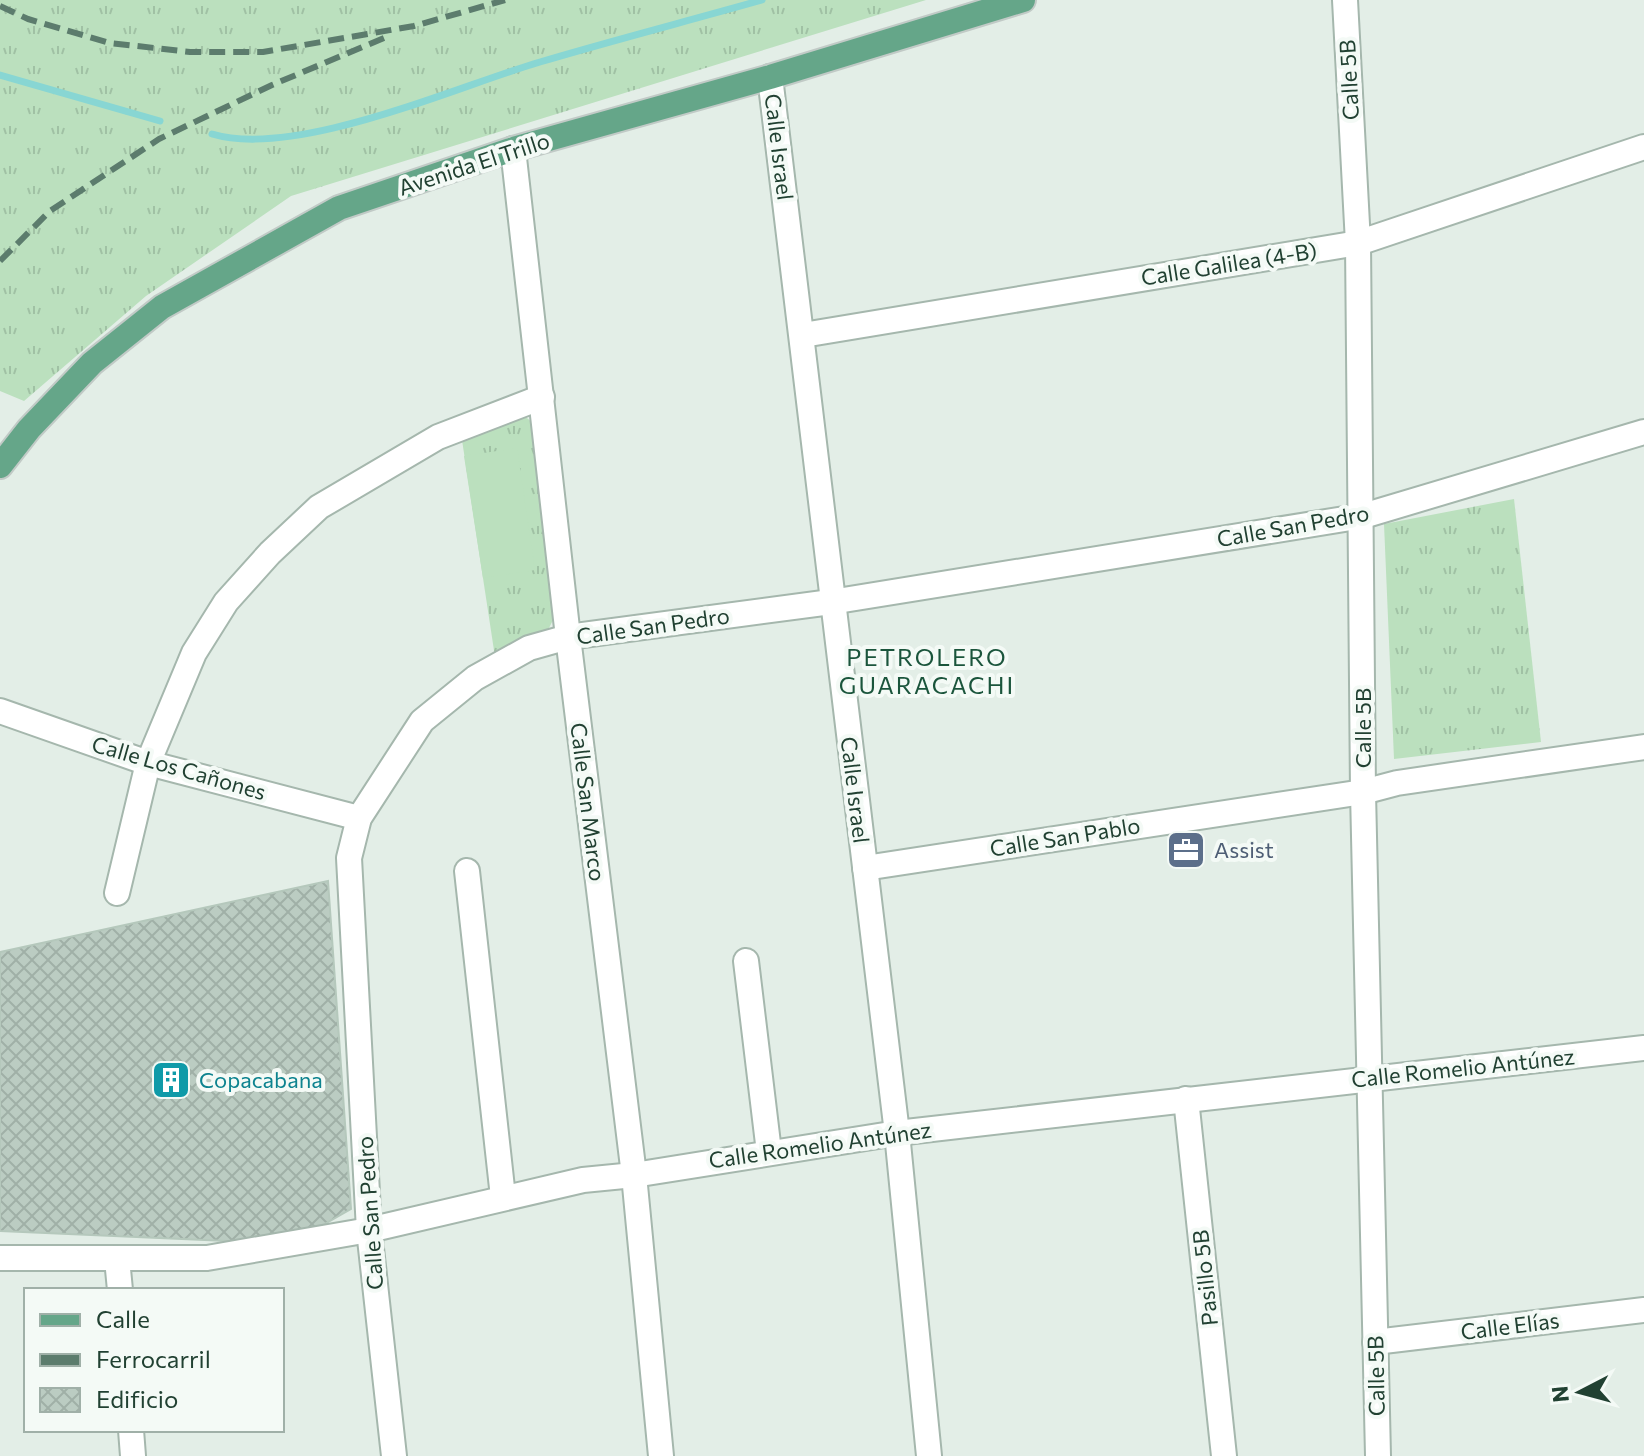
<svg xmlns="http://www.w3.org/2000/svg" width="1644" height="1456" font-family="Commissioner,sans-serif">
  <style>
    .grass { fill: url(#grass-tufts) }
    .pitch { fill: #bbe0be }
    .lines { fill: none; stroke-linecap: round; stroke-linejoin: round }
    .stream { stroke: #88d6d3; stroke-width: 7 }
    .building { fill: url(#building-cross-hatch); stroke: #b5c8bc; stroke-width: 2 }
    .minor-casing { stroke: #a5b7ad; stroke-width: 28 }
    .major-casing { stroke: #c1cac6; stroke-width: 28 }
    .minor { stroke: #fff; stroke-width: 24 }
    .major { stroke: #65a689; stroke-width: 24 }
    .rail { stroke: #5c7c6d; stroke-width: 6; stroke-dasharray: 16 8; stroke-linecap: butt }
    .labels { text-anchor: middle; stroke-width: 8; stroke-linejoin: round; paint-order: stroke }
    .street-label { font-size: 22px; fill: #214132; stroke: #f4faf6 }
    .service-label { font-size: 22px; fill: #4e5e75; stroke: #f4faf6; text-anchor: start }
    .culture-label { font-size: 22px; fill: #0d838f; stroke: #f4faf6; text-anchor: start }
    .neighbourhood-label { font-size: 24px; letter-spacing: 2px; fill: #1b553c; stroke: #f4faf6 }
  </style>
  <defs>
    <pattern id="grass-tufts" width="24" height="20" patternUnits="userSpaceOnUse" patternTransform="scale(2)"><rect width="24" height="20" fill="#bbe0be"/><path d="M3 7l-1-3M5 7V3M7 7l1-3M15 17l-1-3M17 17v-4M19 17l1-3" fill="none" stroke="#a0c1a4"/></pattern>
    <pattern id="building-cross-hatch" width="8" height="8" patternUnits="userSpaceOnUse" patternTransform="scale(2)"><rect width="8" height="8" fill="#bbccc2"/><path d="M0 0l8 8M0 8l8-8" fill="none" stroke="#a0b0a7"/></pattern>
  </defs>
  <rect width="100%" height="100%" fill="#e3eee7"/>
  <g class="grass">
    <polygon points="0,0 926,0 291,196 146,296 24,401 0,391"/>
    <polygon points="521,417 527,418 534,424 557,612 547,632 495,657 462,440"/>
    <polygon points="1514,499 1541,742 1394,759 1384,524"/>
  </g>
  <polygon class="pitch" points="517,448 535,570 483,578 464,456"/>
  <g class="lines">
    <g class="stream">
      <polyline points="0,75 160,121"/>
      <path d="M212,134C296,159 455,87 540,62C614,40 688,21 762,0"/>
    </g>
  </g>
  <polygon class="building" points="328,881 351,1209 314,1230 250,1242 0,1231 0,952"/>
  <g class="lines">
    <g class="minor-casing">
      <g id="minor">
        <polyline points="1345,0 1358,243 1363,792 1378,1456"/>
        <polyline points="770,77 897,1133 929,1456"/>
        <polyline points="513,149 568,637 634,1175 661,1456"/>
        <polyline points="803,335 1358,243 1644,147"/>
        <polyline points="0,711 148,763 359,818"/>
        <polyline points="865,868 1363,792 1397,783 1644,747"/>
        <polyline points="467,871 503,1197"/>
        <polyline points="117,893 148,763 194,653 226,602 270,553 319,507 438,437 542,397"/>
        <polyline points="746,961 769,1152"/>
        <polyline points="1186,1099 1224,1456"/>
        <polyline points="0,1258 207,1258 369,1230 583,1180 634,1175 897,1133 1644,1048"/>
        <polyline points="117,1259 120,1290"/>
        <polyline points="1375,1342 1644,1310"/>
        <polyline points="131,1430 133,1456"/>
        <polyline points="394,1456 369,1230 349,858 359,818 422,721 475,678 529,648 568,637 831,602 1363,516 1644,432"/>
      </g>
    </g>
    <g class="major-casing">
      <polyline id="major" points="0,466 29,429 92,363 162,307 339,208 513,149 770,77 1023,0"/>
    </g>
    <use href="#minor" class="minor"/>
    <use href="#major" class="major"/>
    <g class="rail">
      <polyline points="0,6 28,19 110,43 190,52 263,52 414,26 505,0"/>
      <polyline points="0,261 50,211 159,139 272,85 384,38"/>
    </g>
  </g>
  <defs>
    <g id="office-square" transform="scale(2)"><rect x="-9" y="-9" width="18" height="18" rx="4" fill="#5c6f8a" stroke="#f4faf6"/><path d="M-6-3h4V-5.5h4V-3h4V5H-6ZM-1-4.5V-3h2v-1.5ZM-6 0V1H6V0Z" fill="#fff"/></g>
    <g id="building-square" transform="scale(2)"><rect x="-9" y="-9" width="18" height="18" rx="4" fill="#0f9aa8" stroke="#f4faf6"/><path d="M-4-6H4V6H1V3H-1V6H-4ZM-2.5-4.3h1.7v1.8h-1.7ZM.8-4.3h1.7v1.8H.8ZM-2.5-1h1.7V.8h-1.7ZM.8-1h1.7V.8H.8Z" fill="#fff"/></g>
  </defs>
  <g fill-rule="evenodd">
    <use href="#office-square" x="1186" y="850"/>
    <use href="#building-square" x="171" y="1080"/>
  </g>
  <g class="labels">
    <g class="street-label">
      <text transform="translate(1349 80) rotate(-93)" y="8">Calle 5B</text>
      <text transform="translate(779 147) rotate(83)" y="8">Calle Israel</text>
      <text transform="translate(474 164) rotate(-18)" y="8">Avenida El Trillo</text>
      <text transform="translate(1229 264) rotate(-9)" y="8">Calle Galilea (4-B)</text>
      <text transform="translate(1293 526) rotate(-10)" y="8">Calle San Pedro</text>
      <text transform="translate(653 626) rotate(-8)" y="8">Calle San Pedro</text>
      <text transform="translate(1363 728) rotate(-90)" y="8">Calle 5B</text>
      <text transform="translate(179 768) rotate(16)" y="8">Calle Los Cañones</text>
      <text transform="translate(855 790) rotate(83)" y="8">Calle Israel</text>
      <text transform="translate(588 802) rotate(83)" y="8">Calle San Marco</text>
      <text transform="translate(1065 837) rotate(-9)" y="8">Calle San Pablo</text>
      <text transform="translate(1463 1068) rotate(-6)" y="8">Calle Romelio Antúnez</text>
      <text transform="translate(820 1145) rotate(-8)" y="8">Calle Romelio Antúnez</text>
      <text transform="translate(370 1213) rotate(-94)" y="8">Calle San Pedro</text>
      <text transform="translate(1205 1278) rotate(-96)" y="8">Pasillo 5B</text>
      <text transform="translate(1510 1326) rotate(-7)" y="8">Calle Elías</text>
      <text transform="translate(1376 1376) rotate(-91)" y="8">Calle 5B</text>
    </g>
    <g class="service-label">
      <text x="1214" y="858">Assist</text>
    </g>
    <g class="culture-label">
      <text x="199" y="1088">Copacabana</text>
    </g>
    <g class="neighbourhood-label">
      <text x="927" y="666">PETROLERO<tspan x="927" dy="28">GUARACACHI</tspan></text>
    </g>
  </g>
  <rect x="24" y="1288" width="260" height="144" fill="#f4faf6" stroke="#a0b0a8" stroke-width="2"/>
  <rect x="40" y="1314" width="40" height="12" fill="#65a689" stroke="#a0b0a8" stroke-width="2"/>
  <text x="96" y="1328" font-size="24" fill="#214132">Calle</text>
  <rect x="40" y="1354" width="40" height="12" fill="#5c7c6d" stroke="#a0b0a8" stroke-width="2"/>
  <text x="96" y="1368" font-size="24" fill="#214132">Ferrocarril</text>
  <rect x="40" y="1388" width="40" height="24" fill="url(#building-cross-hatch)" stroke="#a0b0a8" stroke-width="2"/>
  <text x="96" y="1408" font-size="24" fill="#214132">Edificio</text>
  <g transform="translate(1580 1392) rotate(264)" stroke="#f4faf6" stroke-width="6" paint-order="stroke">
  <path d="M0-6L14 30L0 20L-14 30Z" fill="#214132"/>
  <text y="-12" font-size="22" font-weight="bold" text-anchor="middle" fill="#214132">N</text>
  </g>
</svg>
